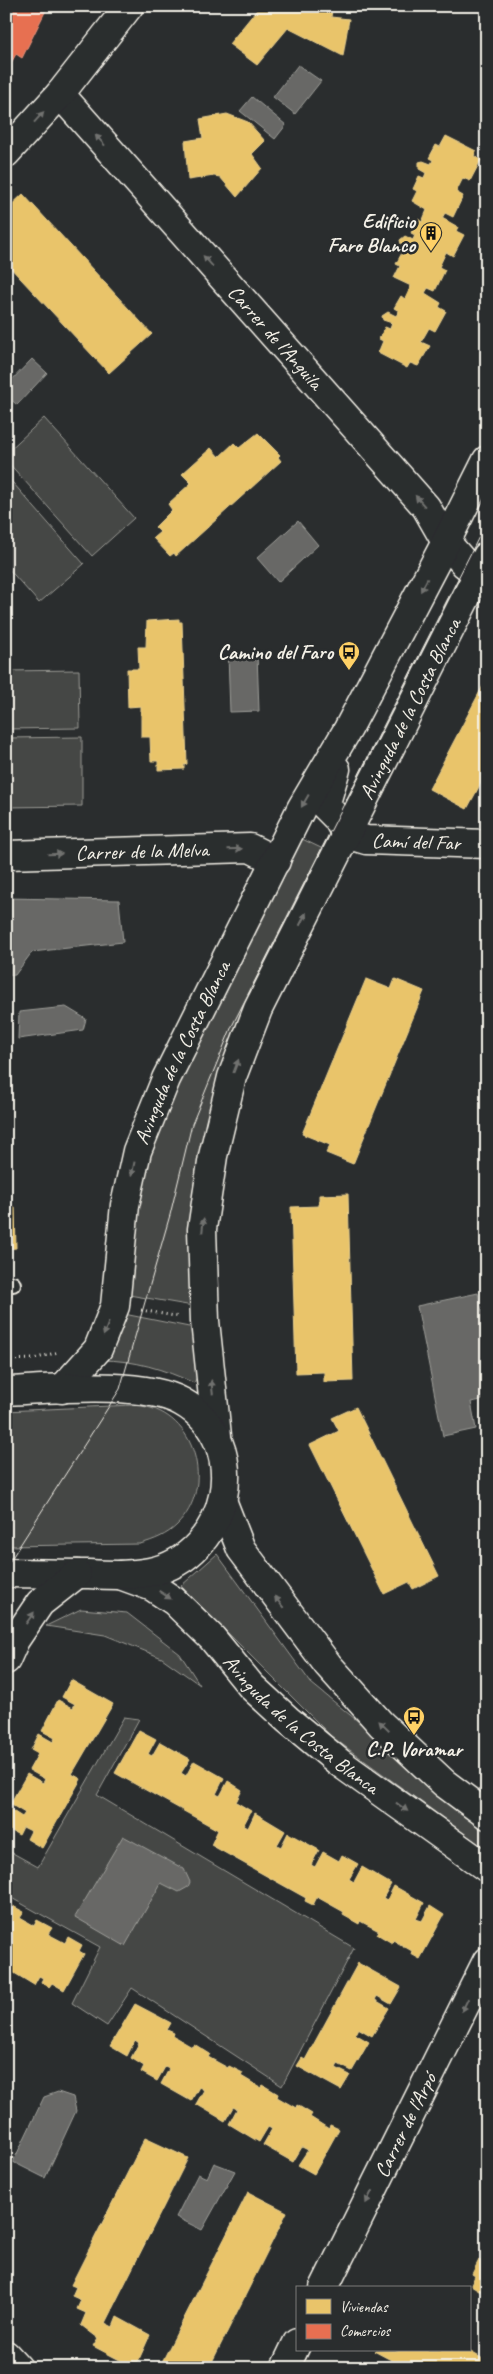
<svg xmlns="http://www.w3.org/2000/svg" width="493" height="2374" font-family="Caveat,sans-serif">
  <style>
    .green { fill: #444645; stroke: #9c9c96 }
    .water { fill: #676866; stroke: #9f9f9a }
    .homes { fill: #e9c46a; stroke: #ecd290 }
    .shops { fill: #e76f51; stroke: #eb967e }
    .lines { fill: none; stroke-linecap: round; stroke-linejoin: round }
    .service-casing { stroke: #f4f1e8; stroke-width: 18 }
    .minor-casing { stroke: #f4f1e8; stroke-width: 31 }
    .tertiary-casing { stroke: #f4f1e8; stroke-width: 31 }
    .secondary-casing { stroke: #f4f1e8; stroke-width: 31 }
    .path { stroke: #f4f1e8; stroke-width: 3; stroke-dasharray: 1 4; stroke-linecap: butt }
    .service { stroke: #2a2d2e; stroke-width: 14 }
    .minor { stroke: #2a2d2e; stroke-width: 28 }
    .tertiary { stroke: #2a2d2e; stroke-width: 28 }
    .secondary { stroke: #2a2d2e; stroke-width: 28 }
    .tram { stroke: #f4f1e8; stroke-width: 1 }
    .oneway { fill: #71726f }
    .labels { text-anchor: middle; stroke-width: 5; stroke-linejoin: round; paint-order: stroke }
    .poi-label { font-size: 21px; font-weight: bold; fill: #f4f1e8; stroke: #2a2d2e; text-anchor: end }
    .street-label { font-size: 21px; fill: #f4f1e8; stroke: #2a2d2e }
  </style>
  <rect width="100%" height="100%" fill="#2a2d2e"/>
  <filter id="ink" filterUnits="userSpaceOnUse"><feTurbulence type="fractalNoise" baseFrequency=".02" numOctaves="2"/><feDisplacementMap in="SourceGraphic" scale="10" xChannelSelector="R" yChannelSelector="G"/><feConvolveMatrix kernelMatrix="1 2 1 2 8 2 1 2 1" color-interpolation-filters="sRGB"/></filter>
  <g filter="url(#ink)">
    <g class="green">
      <polygon points="44,418 134,518 92,556 6,460 6,453"/>
      <polygon points="6,475 84,564 39,603 6,566"/>
      <polygon points="79,670 80,728 6,729 6,671"/>
      <polygon points="82,737 82,806 6,807 6,738"/>
      <polygon points="300,838 323,849 246,1003 221,1070 193,1306 129,1295 133,1236 148,1154 162,1113"/>
      <path d="M124,1314L194,1328L197,1377L194,1383C163,1369 135,1360 101,1360Z"/>
      <path d="M110,1406C120,1406 131,1404 141,1406C196,1413 216,1487 177,1525C167,1535 154,1540 140,1544L6,1546V1411Z"/>
      <polygon points="217,1554 311,1683 487,1827 487,1850 332,1737 181,1586"/>
      <polygon points="81,1609 127,1613 180,1654 200,1685 162,1658 105,1635 46,1626"/>
      <polygon points="124,1717 139,1719 97,1795 354,1948 282,2086 132,1988 107,2026 72,2003 100,1947 6,1895 6,1857 9,1851 38,1867"/>
    </g>
    <g class="water">
      <polygon points="298,65 321,81 295,114 273,97"/>
      <polygon points="252,97 286,125 275,139 240,111"/>
      <polygon points="32,359 47,373 17,405 6,395 6,386"/>
      <polygon points="298,521 318,545 278,582 257,558"/>
      <polygon points="257,654 259,711 230,712 228,655"/>
      <polygon points="6,898 119,900 123,942 32,952 15,975 6,976"/>
      <polygon points="66,1007 86,1019 83,1030 18,1039 19,1012"/>
      <polygon points="478,1293 487,1336 487,1399 471,1402 476,1429 443,1436 417,1306"/>
      <polygon points="123,1836 184,1869 190,1882 188,1887 179,1892 161,1883 125,1946 75,1917"/>
      <polygon points="58,2092 73,2097 76,2111 45,2178 13,2162 44,2097"/>
      <polygon points="214,2163 235,2171 202,2230 176,2217 198,2174 207,2178"/>
    </g>
    <g class="homes">
      <polygon points="260,6 314,6 314,8 332,10 331,17 349,19 343,56 288,28 257,65 229,44"/>
      <polygon points="227,114 248,122 265,141 252,154 262,168 237,197 220,177 214,176 188,180 185,141 203,138 200,119"/>
      <polygon points="446,136 476,151 474,156 481,160 470,181 463,178 456,192 463,196 453,217 445,213 442,218 458,227 456,231 464,235 453,256 446,252 439,267 445,270 435,291 428,288 425,293 441,303 439,307 446,311 435,331 429,328 421,342 430,346 418,366 410,363 407,368 378,353 383,341 379,339 385,327 390,329 392,323 383,320 382,316 388,312 396,316 399,311 394,308 401,296 405,299 411,286 394,278 400,266 396,264 403,251 406,253 409,248 401,244 400,240 405,236 413,240 415,235 411,233 418,219 422,222 427,210 412,201 417,191 413,189 419,176 424,178 426,173 419,169 419,162 423,161 431,164 433,160 429,158 436,145 440,147"/>
      <polygon points="23,194 152,334 109,373 6,263 6,210"/>
      <polygon points="258,433 280,455 278,457 281,461 176,556 174,553 170,556 153,538 160,532 155,527 172,510 168,504 191,483 182,474 211,448 219,457 234,443 239,448"/>
      <polygon points="179,619 179,622 182,622 187,764 184,765 184,769 158,770 158,761 151,761 150,737 141,737 141,706 128,707 127,669 139,669 138,647 146,647 147,621"/>
      <polygon points="487,678 487,772 467,809 429,789"/>
      <polygon points="366,979 391,989 395,979 424,991 353,1164 326,1153 330,1145 302,1134"/>
      <polygon points="348,1194 353,1381 324,1382 324,1372 296,1373 291,1207 319,1206 319,1195"/>
      <polygon points="6,1205 15,1207 16,1248 6,1249"/>
      <polygon points="356,1407 439,1576 413,1589 409,1582 384,1594 310,1445 339,1431 332,1418"/>
      <polygon points="71,1680 113,1704 72,1774 81,1779 42,1848 27,1839 31,1831 23,1827 19,1835 6,1828 6,1812 8,1808 22,1817 25,1813 10,1804 27,1774 43,1783 45,1779 29,1770 38,1754 31,1750 39,1734 53,1742 55,1738 42,1731 58,1700 73,1708 75,1704 62,1697"/>
      <polygon points="139,1730 156,1739 148,1754 152,1756 160,1742 190,1759 181,1773 186,1776 194,1761 224,1778 216,1794 220,1796 228,1781 242,1790 236,1802 251,1811 243,1826 248,1828 255,1813 285,1831 277,1845 281,1847 288,1833 319,1850 311,1865 315,1867 323,1852 339,1861 342,1855 358,1864 349,1879 354,1882 362,1867 391,1884 383,1898 387,1900 394,1886 424,1903 416,1919 422,1921 430,1906 444,1915 420,1959 411,1954 412,1951 393,1940 392,1943 377,1934 379,1931 360,1921 359,1924 343,1915 344,1912 317,1897 313,1905 305,1901 306,1898 211,1845 218,1830 115,1773"/>
      <polygon points="9,1904 24,1912 20,1918 34,1926 37,1920 52,1928 48,1934 65,1943 68,1937 82,1945 79,1951 84,1954 64,1990 52,1983 49,1987 41,1982 43,1978 39,1976 34,1985 6,1968 6,1908"/>
      <polygon points="358,1963 401,1987 391,2004 377,1996 375,2000 389,2008 372,2036 358,2028 355,2034 369,2042 352,2071 338,2064 336,2068 350,2075 341,2090 297,2066 302,2058 305,2060"/>
      <polygon points="135,2004 171,2023 167,2030 174,2033 173,2036 192,2047 194,2044 210,2054 208,2057 228,2068 229,2066 243,2073 241,2076 261,2088 263,2085 278,2094 277,2097 296,2108 297,2105 312,2114 310,2117 329,2129 330,2125 339,2129 314,2174 298,2165 308,2150 302,2147 293,2162 263,2145 272,2129 268,2127 259,2142 229,2124 237,2109 233,2107 225,2121 196,2104 204,2090 199,2087 191,2101 161,2084 169,2069 165,2067 157,2081 141,2072 144,2066 131,2058 139,2043 135,2040 127,2056 110,2046"/>
      <polygon points="145,2138 188,2158 105,2323 113,2327 117,2317 150,2335 135,2368 93,2346 98,2338 81,2325 86,2313 77,2309 81,2300 72,2296 76,2287 71,2285"/>
      <polygon points="248,2192 287,2212 209,2368 159,2368"/>
      <polygon points="487,2256 487,2295 471,2285 475,2276 472,2274 479,2260 483,2262"/>
      <polygon points="467,2350 487,2361 487,2368 406,2368 374,2351"/>
    </g>
    <polygon class="shops" points="6,6 48,6 22,58 16,54 11,63 6,61"/>
    <g class="lines">
      <g class="service-casing">
        <polyline id="service" points="6,1284 13,1284"/>
      </g>
      <g class="minor-casing">
        <g id="minor">
          <path id="s1" d="M60,94L426,507L446,542L465,564L487,582"/>
          <polyline points="6,153 60,94 129,6"/>
          <path id="s2" d="M346,834L366,840L487,844"/>
          <path id="s3" d="M6,855L250,848L276,861"/>
          <path id="s4" d="M324,2288L487,1961"/>
          <polyline points="6,2355 18,2368"/>
          <polyline points="285,2368 297,2343"/>
        </g>
      </g>
      <g class="tertiary-casing">
        <g id="tertiary">
          <polyline points="336,769 325,806 337,818 346,834"/>
          <path id="s5" d="M62,1389L98,1349L115,1306L125,1205L137,1151L166,1079L302,807L348,729L446,542L487,460"/>
          <path id="s6" d="M217,1436L205,1321L202,1229L213,1156L232,1077L258,1009L487,556"/>
          <polyline points="223,1503 241,1549 328,1665 381,1724 444,1783 487,1815"/>
          <path id="s7" d="M120,1575L153,1587L174,1601L212,1638L251,1686L288,1720L340,1763L487,1868"/>
        </g>
      </g>
      <g class="secondary-casing">
        <g id="secondary">
          <path d="M6,1391C52,1389 143,1380 182,1402C255,1443 229,1556 150,1572C130,1576 109,1575 89,1574C62,1574 34,1573 6,1573"/>
          <polyline points="6,1660 15,1640 40,1603 77,1574"/>
        </g>
      </g>
      <g class="path">
        <polyline points="141,1310 180,1317"/>
        <polyline points="6,1360 34,1359 58,1352"/>
      </g>
      <use href="#service" class="service"/>
      <use href="#minor" class="minor"/>
      <use href="#tertiary" class="tertiary"/>
      <use href="#secondary" class="secondary"/>
      <polyline class="tram" points="6,1567 120,1389 170,1215 192,1124 232,1026 487,521"/>
    </g>
    <defs><path id="oneway-solid" d="M-6-.8H1V-3.2L6.5 0L1 3.2V.8H-6Z" transform="scale(1.25)"/></defs>
    <g class="oneway">
      <use href="#oneway-solid" transform="translate(39 117) rotate(-48)"/>
      <use href="#oneway-solid" transform="translate(100 140) rotate(-132)"/>
      <use href="#oneway-solid" transform="translate(208 261) rotate(-132)"/>
      <use href="#oneway-solid" transform="translate(420 501) rotate(-131)"/>
      <use href="#oneway-solid" transform="translate(424 585) rotate(118)"/>
      <use href="#oneway-solid" transform="translate(305 801) rotate(120)"/>
      <use href="#oneway-solid" transform="translate(235 849) rotate(-2)"/>
      <use href="#oneway-solid" transform="translate(55 854) rotate(-2)"/>
      <use href="#oneway-solid" transform="translate(303 919) rotate(-63)"/>
      <use href="#oneway-solid" transform="translate(236 1066) rotate(-69)"/>
      <use href="#oneway-solid" transform="translate(133 1169) rotate(102)"/>
      <use href="#oneway-solid" transform="translate(203 1225) rotate(-84)"/>
      <use href="#oneway-solid" transform="translate(106 1329) rotate(111)"/>
      <use href="#oneway-solid" transform="translate(212 1387) rotate(-96)"/>
      <use href="#oneway-solid" transform="translate(165 1595) rotate(33)"/>
      <use href="#oneway-solid" transform="translate(279 1602) rotate(-128)"/>
      <use href="#oneway-solid" transform="translate(30 1618) rotate(-55)"/>
      <use href="#oneway-solid" transform="translate(384 1726) rotate(-135)"/>
      <use href="#oneway-solid" transform="translate(402 1807) rotate(36)"/>
      <use href="#oneway-solid" transform="translate(465 2005) rotate(116)"/>
      <use href="#oneway-solid" transform="translate(369 2197) rotate(116)"/>
    </g>
  </g>
  <defs>
    <g id="building-pin" transform="scale(1.125)"><path d="M0 17L-7.5 6A9.5 9.5 0 1 1 7.5 6Z" fill="#ffd166" stroke="#2a2d2e"/><path d="M-4-6H4V6H1V3H-1V6H-4ZM-2.5-4.3h1.7v1.8h-1.7ZM.8-4.3h1.7v1.8H.8ZM-2.5-1h1.7V.8h-1.7ZM.8-1h1.7V.8H.8Z" fill="#111"/></g>
    <g id="bus-pin" transform="scale(1.125)"><path d="M0 17L-7.5 6A9.5 9.5 0 1 1 7.5 6Z" fill="#ffd166" stroke="#2a2d2e"/><path d="M-5-6H5V4H4V6H2V4H-2V6H-4V4H-5ZM-3.5-4V0h7V-4ZM-3.5 1.2v1.5H-2V1.2ZM2 1.2v1.5H3.5V1.2Z" fill="#111"/></g>
  </defs>
  <g fill-rule="evenodd">
    <use href="#building-pin" x="431" y="233"/>
    <use href="#bus-pin" x="349" y="652"/>
    <use href="#bus-pin" x="414" y="1717"/>
  </g>
  <g class="labels">
    <g class="poi-label">
      <text x="415" y="228">Edificio<tspan x="415" dy="24">Faro Blanco</tspan></text>
      <text x="333" y="659">Camino del Faro</text>
      <text x="414" y="1756" text-anchor="middle">C.P. Voramar</text>
    </g>
    <g class="street-label">
      <text dy="7" stroke="none"><textPath href="#s1" startOffset="325">Carrer de l'Anguila</textPath></text>
      <text dy="7" stroke="none"><textPath href="#s6" startOffset="772">Avinguda de la Costa Blanca</textPath></text>
      <text dy="7" stroke="none"><textPath href="#s2" startOffset="71">Camí del Far</textPath></text>
      <text dy="7" stroke="none"><textPath href="#s3" startOffset="136">Carrer de la Melva</textPath></text>
      <text dy="7" stroke="none"><textPath href="#s5" startOffset="365">Avinguda de la Costa Blanca</textPath></text>
      <text dy="7" stroke="none"><textPath href="#s7" startOffset="238">Avinguda de la Costa Blanca</textPath></text>
      <text dy="7" stroke="none"><textPath href="#s4" startOffset="182">Carrer de l'Arpó</textPath></text>
    </g>
  </g>
  <rect width="493" height="2374" fill="none" stroke="#2a2d2e" stroke-width="25"/>
  <rect x="12" y="12" width="468" height="2349" fill="none" stroke="#f4f1e8" stroke-width="2" filter="url(#ink)"/>
  <rect x="296" y="2286" width="175" height="65" fill="#2a2d2e" stroke="#7b7b78"/>
  <rect x="306" y="2299" width="25" height="15" fill="#e9c46a" stroke="#7b7b78"/>
  <text x="340" y="2312" font-size="15" fill="#f4f1e8">Viviendas</text>
  <rect x="306" y="2324" width="25" height="15" fill="#e76f51" stroke="#7b7b78"/>
  <text x="340" y="2336" font-size="15" fill="#f4f1e8">Comercios</text>
</svg>
